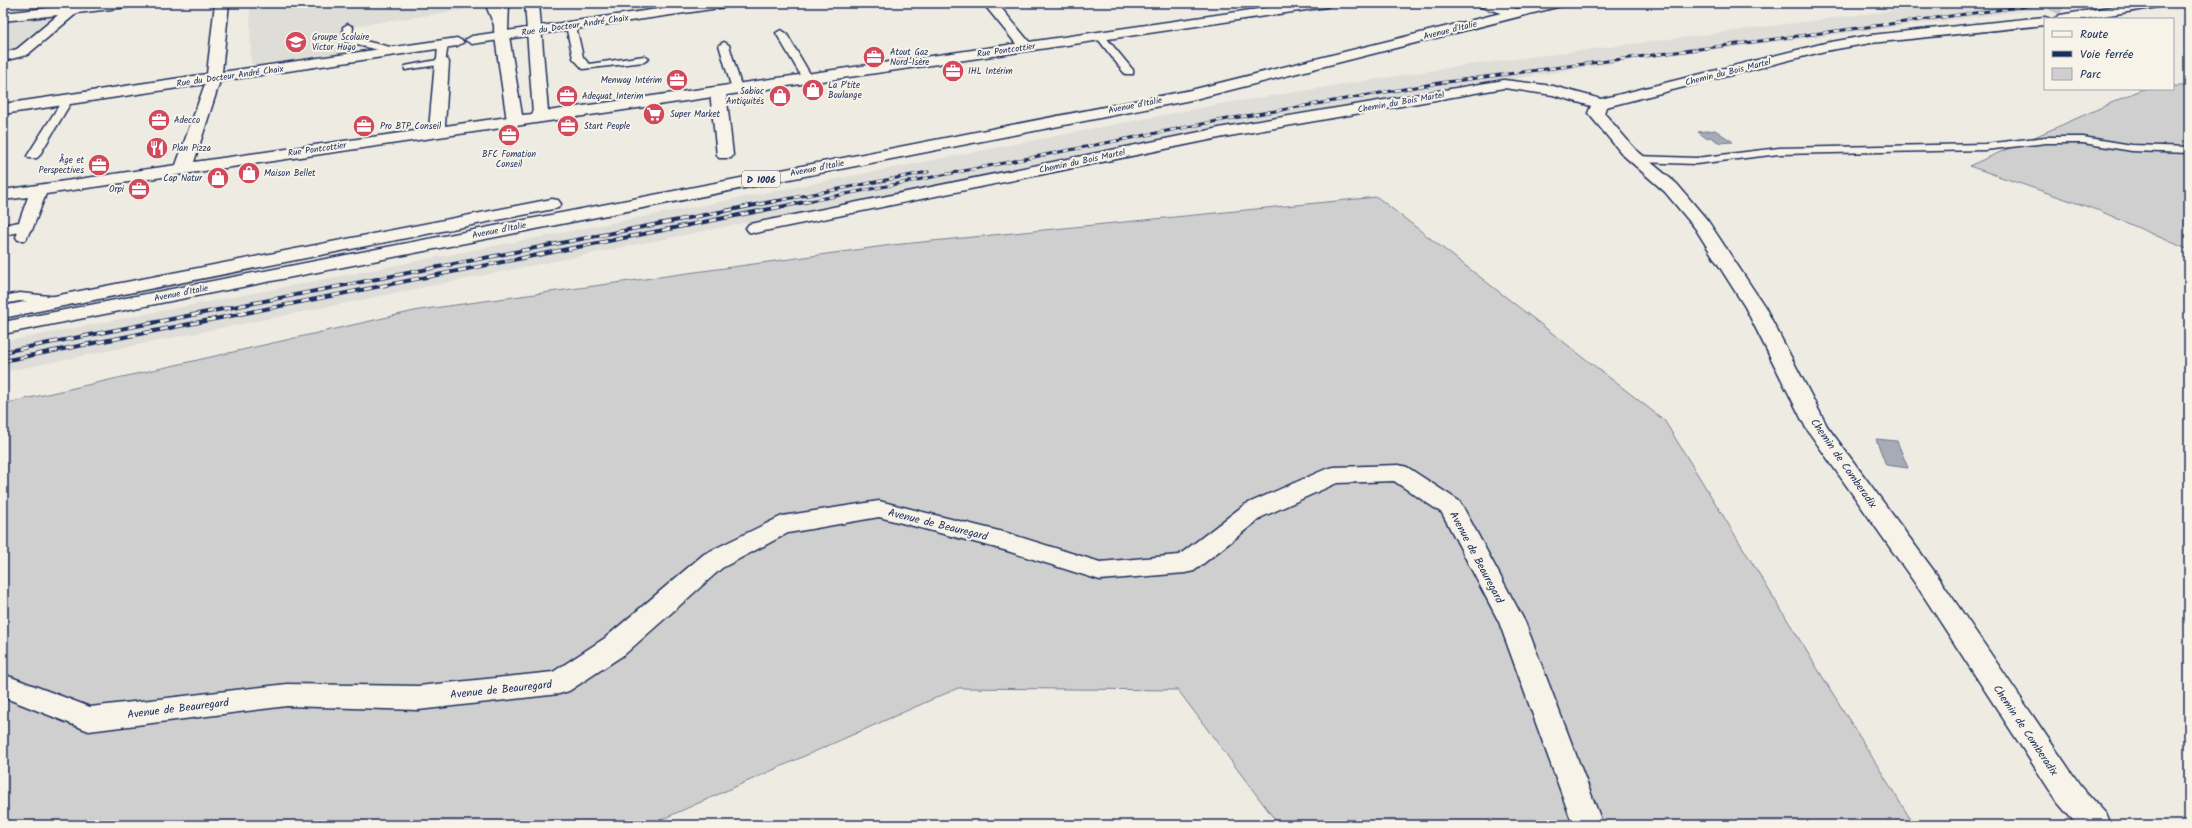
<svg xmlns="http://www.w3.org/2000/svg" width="2192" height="828" font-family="Kalam,sans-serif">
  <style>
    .built { fill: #deddd8 }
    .green { fill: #cfcfcf; stroke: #757f96 }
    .water { fill: #a6abb5; stroke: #6e7992 }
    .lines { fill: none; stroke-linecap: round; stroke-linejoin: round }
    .street-tunnel { stroke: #c4c5c8; stroke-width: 15; stroke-dasharray: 15 8; stroke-linecap: butt }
    .lane-casing { stroke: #1b2f5e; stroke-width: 3 }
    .street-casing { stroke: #1b2f5e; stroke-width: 3 }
    .secondary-casing { stroke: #1b2f5e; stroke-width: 3 }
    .primary-casing { stroke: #1b2f5e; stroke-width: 3 }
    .lane { fill: #f7f3e8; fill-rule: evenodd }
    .street { fill: #f7f3e8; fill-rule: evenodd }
    .secondary { fill: #f7f3e8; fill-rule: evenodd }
    .primary { fill: #f7f3e8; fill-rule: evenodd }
    .rail-far1-casing { stroke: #1b2f5e; stroke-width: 3 }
    .rail-casing { stroke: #1b2f5e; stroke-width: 4 }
    .rail-far1 { stroke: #f7f3e8; stroke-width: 2; stroke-dasharray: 6; stroke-linecap: butt }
    .rail { stroke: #f7f3e8; stroke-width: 2.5; stroke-dasharray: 8; stroke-linecap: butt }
    .labels { text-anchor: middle; stroke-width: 4; stroke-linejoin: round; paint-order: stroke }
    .far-street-label { font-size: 9px; fill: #1b2f5e; stroke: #f7f3e8 }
    .far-poi-label { font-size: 9px; fill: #1b2f5e; stroke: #f7f3e8; text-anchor: start }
    .shield { fill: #f7f3e8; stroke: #5d6a87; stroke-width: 1 }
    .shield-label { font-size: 10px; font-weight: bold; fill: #1b2f5e }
    .street-label { font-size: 11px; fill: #1b2f5e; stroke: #f7f3e8 }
  </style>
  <rect width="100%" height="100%" fill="#eeebe2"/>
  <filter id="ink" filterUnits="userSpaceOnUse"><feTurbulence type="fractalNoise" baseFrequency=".025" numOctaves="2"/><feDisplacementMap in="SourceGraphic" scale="8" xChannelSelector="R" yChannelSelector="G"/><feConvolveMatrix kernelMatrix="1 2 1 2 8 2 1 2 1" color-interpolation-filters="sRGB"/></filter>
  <g filter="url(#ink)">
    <g class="built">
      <polygon points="250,3 477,3 477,8 341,28 344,57 267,69 251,63"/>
      <polygon points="1951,3 2037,3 2048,8 1646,58 1271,117 3,372 3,342 1220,104 1460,66"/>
      <polygon points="58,15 17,50 3,51 3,20"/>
    </g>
    <g class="green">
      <polygon points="2173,86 2189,86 2189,250 2100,211 1969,166 2143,89 2173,89"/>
      <polygon points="1377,197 1664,420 1914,825 1279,825 1178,690 958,688 649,825 3,825 3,404 419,310 892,245"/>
    </g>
    <g class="water">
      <polygon points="1715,130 1733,142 1720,143 1710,137 1706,138 1698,132"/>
      <polygon points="1876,439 1897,441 1908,468 1886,465"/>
    </g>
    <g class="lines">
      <polyline class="street-tunnel" points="2052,3 2063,8"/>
      <g class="lane-casing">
        <g id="lane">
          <polygon points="485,3 493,3 506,30 504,32 501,33 496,30"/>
          <polygon points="571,23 576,26 583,57 589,64 644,56 649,59 644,62 583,69 573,58 566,26"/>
          <polygon points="348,24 353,27 352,38 399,49 401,51 396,54 344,42 343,27"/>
          <polygon points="781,30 786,33 813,79 812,81 808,82 803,79 776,33"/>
          <polygon points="1101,34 1104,35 1133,70 1133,74 1125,74 1098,39 1096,37"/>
          <polygon points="443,41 448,44 445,64 405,70 405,66 437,60 438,44"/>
          <polygon points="724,42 729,45 742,89 741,91 733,91 732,89 719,45"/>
          <polygon points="68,96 73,99 39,156 37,158 29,158 27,156 63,99"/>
          <polygon points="2046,137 2083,137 2132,145 2189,147 2189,153 2132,151 2083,143 2046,143 1985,150 1779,154 1696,164 1636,162 1630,159 1636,156 1696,158 1779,148 1985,144"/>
          <polygon points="26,222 32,226 26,240 18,240 16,237 22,223"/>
          <polygon points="20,293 59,297 66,301 59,305 20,301 3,304 3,296"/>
        </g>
      </g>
      <g class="street-casing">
        <g id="street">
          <polygon points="92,3 135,3 128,7 77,13 27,55 3,61 3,53 17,49 58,15 3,21 3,13"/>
          <polygon points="215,3 229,3 222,72 457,38 464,42 457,46 220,81 194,162 429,129 435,62 437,59 447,59 449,62 445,126 515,116 521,118 523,121 521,124 515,126 46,194 32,230 3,235 3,225 19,222 28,197 3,200 3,190 176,165 205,84 3,114 3,104 207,74"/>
          <polygon points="699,3 733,3 726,7 472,44 465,40 472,36"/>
          <polygon points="983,3 997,3 1031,44 1033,47 1031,50 1021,50"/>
          <polygon points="2134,3 2165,3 2158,7 2085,19 2053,19 2060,15"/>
          <polygon points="2045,17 2050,19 2045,19 2045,25 1871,43 1825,51 1606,107 1604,113 1635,149 1677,184 1708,221 1765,307 1827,426 1937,575 2080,785 2107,815 2111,825 2077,825 2058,803 1919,589 1806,428 1745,307 1695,228 1665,192 1623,155 1588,113 1591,106 1553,95 1504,88 1224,137 755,233 749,232 746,228 749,224 755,223 1224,127 1504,80 1553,86 1601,99 1825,43 1871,35"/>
          <polygon points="718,87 723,89 726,92 733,155 731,158 719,158 717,155 710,92 713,89"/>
          <polygon points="1399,465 1407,467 1459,501 1463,507 1525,622 1603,825 1573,825 1499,622 1442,513 1394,481 1337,483 1262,517 1194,571 1185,573 1100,580 1004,550 879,517 788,533 722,568 625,654 569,691 559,694 418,710 287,706 89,731 3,697 3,674 90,707 287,684 418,686 553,672 605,638 704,554 782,516 879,501 1007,533 1100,562 1179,555 1244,505 1326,469 1334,467"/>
        </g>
      </g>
      <g class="secondary-casing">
        <polygon id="secondary" points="495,3 509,3 508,30 522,115 533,114 525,3 539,3 548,111 1300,3 1334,3 1327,7 515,126 509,124 507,121 494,30"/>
      </g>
      <g class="primary-casing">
        <g id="primary">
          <polygon points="1476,3 1497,3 1517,9 1540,3 1563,3 1561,6 1191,100 3,334 3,322 1191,90 1501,13 1478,6"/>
          <polygon points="552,199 558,200 561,204 558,208 3,318 3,306"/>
        </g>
      </g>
      <use href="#lane" class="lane"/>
      <use href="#street" class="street"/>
      <use href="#secondary" class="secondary"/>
      <use href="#primary" class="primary"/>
      <g class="rail-far1-casing">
        <g id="rail-far1">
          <polyline points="771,202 928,172"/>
          <polyline points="805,202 1228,119 1439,83 2050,3"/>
        </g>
      </g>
      <g class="rail-casing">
        <g id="rail">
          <polyline points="3,352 776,201"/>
          <polyline points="3,361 810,201"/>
        </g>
      </g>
      <use href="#rail-far1" class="rail-far1"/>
      <use href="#rail" class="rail"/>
    </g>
  </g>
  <defs>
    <g id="school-disc" transform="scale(1.15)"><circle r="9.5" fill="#d1495b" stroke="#f7f3e8"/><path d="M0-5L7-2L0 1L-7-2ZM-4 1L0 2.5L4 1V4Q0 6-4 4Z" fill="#fff"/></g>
    <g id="office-disc" transform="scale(1.15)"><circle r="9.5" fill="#d1495b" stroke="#f7f3e8"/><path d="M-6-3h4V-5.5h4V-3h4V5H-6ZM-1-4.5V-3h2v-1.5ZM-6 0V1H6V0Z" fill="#fff"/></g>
    <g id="shop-disc" transform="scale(1.15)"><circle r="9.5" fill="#d1495b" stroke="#f7f3e8"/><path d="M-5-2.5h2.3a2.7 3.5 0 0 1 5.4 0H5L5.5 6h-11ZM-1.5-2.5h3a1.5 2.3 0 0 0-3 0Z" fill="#fff"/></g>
    <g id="supermarket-disc" transform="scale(1.15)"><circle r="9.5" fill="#d1495b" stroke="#f7f3e8"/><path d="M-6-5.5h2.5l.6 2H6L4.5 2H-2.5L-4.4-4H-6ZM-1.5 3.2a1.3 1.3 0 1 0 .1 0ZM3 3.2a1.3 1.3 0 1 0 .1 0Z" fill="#fff"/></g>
    <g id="restaurant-disc" transform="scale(1.15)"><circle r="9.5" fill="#d1495b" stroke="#f7f3e8"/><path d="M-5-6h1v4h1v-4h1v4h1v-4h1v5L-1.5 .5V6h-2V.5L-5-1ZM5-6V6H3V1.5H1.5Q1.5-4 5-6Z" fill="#fff"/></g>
  </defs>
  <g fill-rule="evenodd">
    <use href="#school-disc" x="296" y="42"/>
    <use href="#office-disc" x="874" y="57"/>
    <use href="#office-disc" x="953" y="71"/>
    <use href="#office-disc" x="677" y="80"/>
    <use href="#shop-disc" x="813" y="90"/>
    <use href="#office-disc" x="567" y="96"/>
    <use href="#shop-disc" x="780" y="96"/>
    <use href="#supermarket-disc" x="654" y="114"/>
    <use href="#office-disc" x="159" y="120"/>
    <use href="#office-disc" x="364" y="126"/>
    <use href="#office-disc" x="568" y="126"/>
    <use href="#office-disc" x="509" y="135"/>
    <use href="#restaurant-disc" x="157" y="148"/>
    <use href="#office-disc" x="99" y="165"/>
    <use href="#shop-disc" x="249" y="173"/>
    <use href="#shop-disc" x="218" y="178"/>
    <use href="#office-disc" x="139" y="189"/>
  </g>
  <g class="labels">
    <g class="far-street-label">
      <text transform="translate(575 25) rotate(-8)" y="3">Rue du Docteur André Chaix</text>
      <text transform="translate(1450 30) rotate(-14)" y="3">Avenue d'Italie</text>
      <text transform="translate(1006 50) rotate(-8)" y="3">Rue Pontcottier</text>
      <text transform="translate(1728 72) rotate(-14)" y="3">Chemin du Bois Martel</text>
      <text transform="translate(230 76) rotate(-8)" y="3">Rue du Docteur André Chaix</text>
      <text transform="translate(1401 102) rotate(-10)" y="3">Chemin du Bois Martel</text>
      <text transform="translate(1135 105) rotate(-11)" y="3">Avenue d'Italie</text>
      <text transform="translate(317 149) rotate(-8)" y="3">Rue Pontcottier</text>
      <text transform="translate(1082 161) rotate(-12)" y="3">Chemin du Bois Martel</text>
      <text transform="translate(817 168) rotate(-11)" y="3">Avenue d'Italie</text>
      <text transform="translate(499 230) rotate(-11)" y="3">Avenue d'Italie</text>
      <text transform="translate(181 293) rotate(-11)" y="3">Avenue d'Italie</text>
    </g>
    <g class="far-poi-label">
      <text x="312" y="40">Groupe Scolaire<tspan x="312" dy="10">Victor Hugo</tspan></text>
      <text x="890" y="55">Atout Gaz<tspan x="890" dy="10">Nord-Isère</tspan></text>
      <text x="968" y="74">IHL Intérim</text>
      <text x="662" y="83" text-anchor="end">Menway Intérim</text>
      <text x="828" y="88">La P'tite<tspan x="828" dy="10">Boulange</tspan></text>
      <text x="764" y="94" text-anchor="end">Sabiac<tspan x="764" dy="10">Antiquités</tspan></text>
      <text x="582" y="99">Adequat Interim</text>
      <text x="670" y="117">Super Market</text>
      <text x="174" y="123">Adecco</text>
      <text x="380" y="129">Pro BTP Conseil</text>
      <text x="584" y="129">Start People</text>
      <text x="172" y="151">Plan Pizza</text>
      <text x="509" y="157" text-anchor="middle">BFC Fomation<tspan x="509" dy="10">Conseil</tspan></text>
      <text x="84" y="163" text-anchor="end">Âge et<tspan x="84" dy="10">Perspectives</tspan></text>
      <text x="264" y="176">Maison Bellet</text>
      <text x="202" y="181" text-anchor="end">Cap Natur</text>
      <text x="124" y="192" text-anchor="end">Orpi</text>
    </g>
    <rect class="shield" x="742" y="171" width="38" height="16" rx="3"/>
    <g class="shield-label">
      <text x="761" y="183">D 1006</text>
    </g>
    <g class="street-label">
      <text transform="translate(1844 463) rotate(55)" y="4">Chemin de Comberadix</text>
      <text transform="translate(938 524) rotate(14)" y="4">Avenue de Beauregard</text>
      <text transform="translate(1477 557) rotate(62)" y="4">Avenue de Beauregard</text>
      <text transform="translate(501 689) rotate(-6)" y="4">Avenue de Beauregard</text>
      <text transform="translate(178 708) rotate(-7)" y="4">Avenue de Beauregard</text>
      <text transform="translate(2026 730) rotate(56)" y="4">Chemin de Comberadix</text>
    </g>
  </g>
  <rect width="2192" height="828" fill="none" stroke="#f7f3e8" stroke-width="16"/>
  <rect x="8" y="8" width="2176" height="812" fill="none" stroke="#1b2f5e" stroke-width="1.5" filter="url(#ink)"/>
  <rect x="2044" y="18" width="130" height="72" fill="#f7f3e8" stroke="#9fa5b1"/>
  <rect x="2052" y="31" width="20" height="6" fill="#f7f3e8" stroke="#9fa5b1"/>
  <text x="2080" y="38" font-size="12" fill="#1b2f5e">Route</text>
  <rect x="2052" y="51" width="20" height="6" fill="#1b2f5e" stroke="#9fa5b1"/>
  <text x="2080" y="58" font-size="12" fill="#1b2f5e">Voie ferrée</text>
  <rect x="2052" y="68" width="20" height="12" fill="#cfcfcf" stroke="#9fa5b1"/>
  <text x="2080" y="78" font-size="12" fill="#1b2f5e">Parc</text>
</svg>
